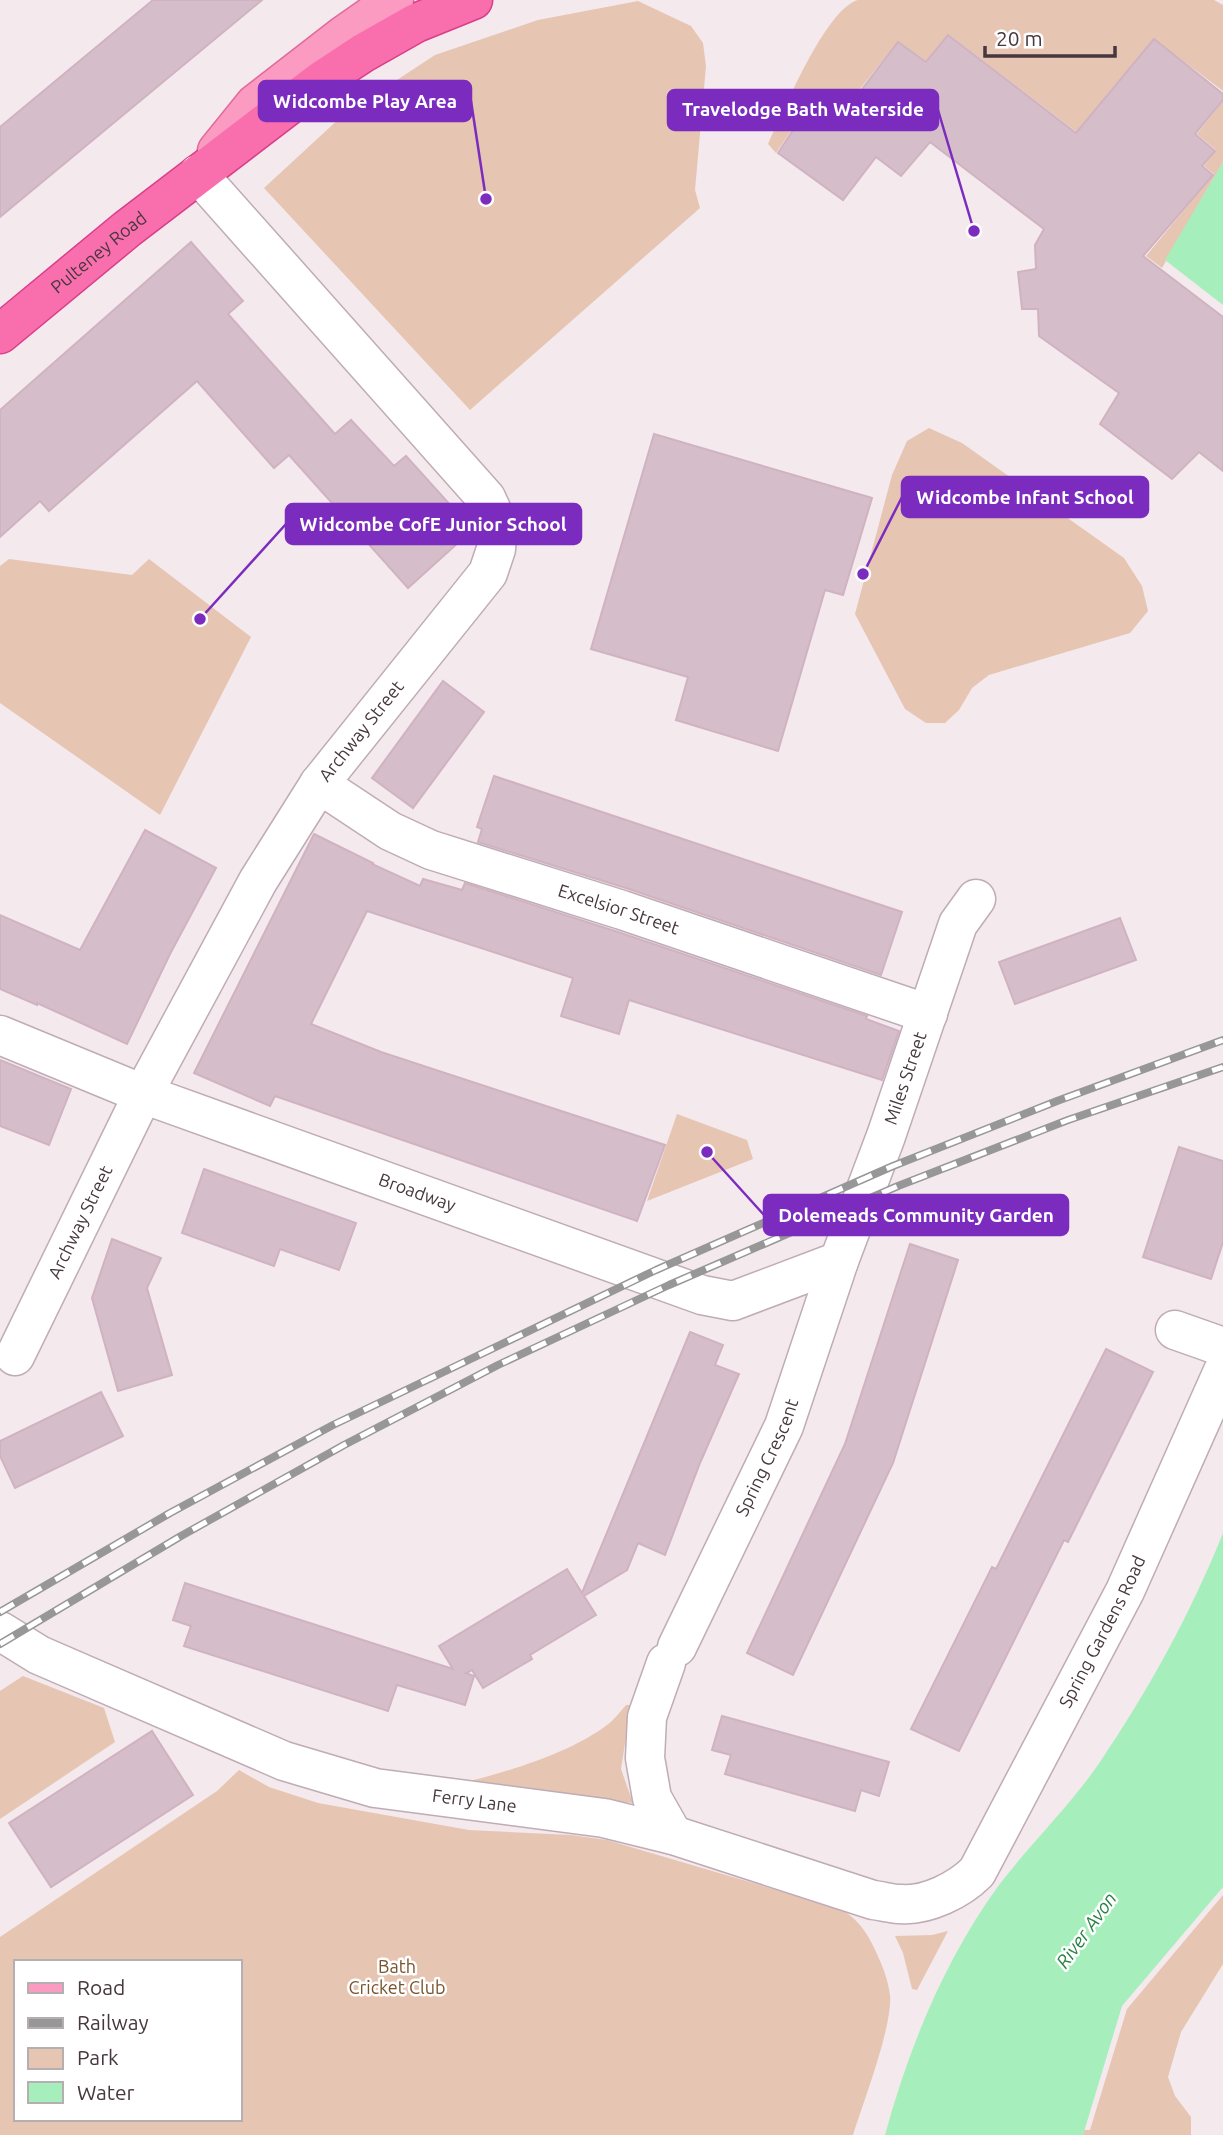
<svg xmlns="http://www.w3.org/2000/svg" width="1223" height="2135" font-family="Ubuntu,sans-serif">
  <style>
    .green { fill: #e7c5b3; fill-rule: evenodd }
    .water { fill: #a7eebd }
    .building { fill: #d5beca; stroke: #d0b2c1; stroke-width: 2 }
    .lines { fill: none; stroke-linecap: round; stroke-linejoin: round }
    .street-casing { stroke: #bfacb5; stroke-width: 41 }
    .primary-casing { stroke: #e06a9b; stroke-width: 41 }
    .highway-casing { stroke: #d93e88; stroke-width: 41 }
    .street { stroke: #fff; stroke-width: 38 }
    .primary { stroke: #fb9bc1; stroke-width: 38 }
    .highway { stroke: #f96eac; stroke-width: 38 }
    .rail-casing { stroke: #979797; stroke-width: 8 }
    .rail { stroke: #fff; stroke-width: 5; stroke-dasharray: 16; stroke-linecap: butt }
    .labels { text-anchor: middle; stroke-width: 5; stroke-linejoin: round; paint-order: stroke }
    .street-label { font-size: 18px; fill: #47373f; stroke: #fff }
    .park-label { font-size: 18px; fill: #78532c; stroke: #fff }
    .water-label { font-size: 19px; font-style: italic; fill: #298144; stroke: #fff }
    .leader { fill: none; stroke: #7b2cbf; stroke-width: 2.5 }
    .callout-dot { fill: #7b2cbf; stroke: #fff; stroke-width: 2.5 }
    .callout { fill: #7b2cbf; stroke: #7b2cbf; stroke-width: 2.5 }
    .callout-label { font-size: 19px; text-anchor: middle; font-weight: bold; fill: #fff }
  </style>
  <rect width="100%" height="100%" fill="#f4e9ed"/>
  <g class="green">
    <path d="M858,0H1214L1223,5V91L1154,39L1107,94L1099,149L948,34L926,61L898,41L837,118L811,101L776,153L768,144C783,113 825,9 858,0Z"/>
    <polygon points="638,1 691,26 703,43 706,66 695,190 700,208 470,410 264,188 342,116 435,55 538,20"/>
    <polygon points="1223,101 1223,162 1162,268 1146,256 1214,174 1204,166 1216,150 1197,134"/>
    <polygon points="929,428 962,443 1124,558 1142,586 1148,611 1130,633 989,675 972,688 959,710 945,723 926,723 905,709 855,614 892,475 907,441"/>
    <polygon points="9,559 132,575 149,559 251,637 160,815 0,703 0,566"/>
    <polygon points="677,1114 747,1140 753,1159 647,1201"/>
    <polygon points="23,1676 104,1708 115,1742 0,1819 0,1691"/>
    <path d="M626,1705H631L621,1769L633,1803L466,1782C510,1771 570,1753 607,1725C614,1720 620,1712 626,1705Z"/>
    <path d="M239,1770L269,1787L318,1803L469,1830L571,1835L607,1840L841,1909C860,1921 868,1934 877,1954C883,1967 888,1980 890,1995C893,2025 863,2103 853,2135H0V1937L217,1791ZM16,1962H240V2119H16Z"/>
    <polygon points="1223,1895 1223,1964 1181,2032 1168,2077 1175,2096 1191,2117 1191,2135 1083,2135 1084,2130 1090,2130 1127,2009"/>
    <polygon points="948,1931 917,1990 912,1989 903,1953 895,1936 932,1935"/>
  </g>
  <g class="water">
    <polygon points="1223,162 1223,305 1165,260"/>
    <path d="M1223,1533V1887L1122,2006L1083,2135H885C909,2047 945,1959 999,1885C1031,1843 1070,1806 1100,1762C1148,1691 1191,1613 1223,1533Z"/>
  </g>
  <g class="building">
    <polygon points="153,0 262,0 0,217 0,127"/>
    <polygon points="948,35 1076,133 1154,39 1223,94 1223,100 1195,134 1215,151 1202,166 1213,175 1143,256 1223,317 1223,471 1199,452 1172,479 1100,424 1119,393 1039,336 1038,309 1022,309 1018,272 1036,269 1035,245 1044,229 930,142 901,176 876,157 843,200 778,153 812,101 837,122 898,42 926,62"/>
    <polygon points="191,242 243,301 228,314 335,434 351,420 394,466 406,456 462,518 448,530 459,542 408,588 289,455 274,468 197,381 49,511 40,501 0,537 0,410"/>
    <polygon points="654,434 872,498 843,595 825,590 778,751 676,720 688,677 591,649"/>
    <polygon points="443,681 484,712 413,808 372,778"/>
    <polygon points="494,776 902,912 881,975 629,889 478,842 482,829 477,827"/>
    <polygon points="145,830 216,868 170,954 127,1044 37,1003 37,1005 0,989 0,915 80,950"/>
    <polygon points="314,834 373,863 372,864 420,886 423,879 462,890 465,883 615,931 867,1016 866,1019 899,1031 882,1080 629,1000 619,1034 561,1016 573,978 367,911 311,1024 381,1052 665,1145 637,1221 275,1096 270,1106 194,1073"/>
    <polygon points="1120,918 1136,960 1015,1004 999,962"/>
    <polygon points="0,1060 71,1089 49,1145 0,1126"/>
    <polygon points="1179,1147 1223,1161 1223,1242 1211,1279 1143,1257"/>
    <polygon points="204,1169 356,1223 339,1270 280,1249 274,1266 182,1233"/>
    <polygon points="112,1239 161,1258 147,1288 172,1375 118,1391 92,1298"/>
    <polygon points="910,1244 958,1260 893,1463 793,1675 747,1653 845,1444"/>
    <polygon points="690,1332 723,1345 715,1365 739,1374 700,1463 665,1555 638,1543 627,1570 584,1596 596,1615 530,1655 532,1659 483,1688 472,1670 466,1673 474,1676 465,1705 397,1685 388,1711 184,1646 191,1626 173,1620 185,1583 453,1669 439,1646 567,1569 582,1593"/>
    <polygon points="1106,1349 1153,1372 1068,1542 1064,1540 959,1751 911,1729 992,1567 996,1569"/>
    <polygon points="101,1392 123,1436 15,1488 0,1456 0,1441"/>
    <polygon points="722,1716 889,1762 879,1796 861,1790 855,1811 725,1774 731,1755 712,1750"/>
    <polygon points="152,1731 193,1795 51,1887 9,1823"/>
  </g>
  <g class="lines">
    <g class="street-casing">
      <g id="street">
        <path id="s1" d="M319,784L390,831L431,850L622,910L928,1014"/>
        <path id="s2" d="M0,1035L143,1094L702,1295L733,1301L839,1261"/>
        <polyline points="1175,1330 1223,1347"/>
        <path id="s3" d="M15,1356L143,1094L258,881L319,784L488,573L496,549L498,524L486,498L198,174"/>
        <path id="s4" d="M0,1631L39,1655L284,1761L375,1788L604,1818L673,1835L873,1900C882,1901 892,1904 901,1904C927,1906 959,1890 977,1872L1125,1591L1223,1371"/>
        <path id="s5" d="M677,1647L784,1426L839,1261L886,1136L958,924L976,899"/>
        <polyline points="666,1663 647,1717 645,1758 652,1798 673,1835"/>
      </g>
    </g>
    <g class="primary-casing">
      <polyline id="primary" points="217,151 255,104 344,35 394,0"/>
    </g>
    <g class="highway-casing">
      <g id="highway">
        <path id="s6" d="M0,334L127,229L322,80L363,53L416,23L473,0"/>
      </g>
    </g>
    <use href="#street" class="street"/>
    <use href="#primary" class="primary"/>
    <use href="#highway" class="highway"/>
    <g class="rail-casing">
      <g id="rail">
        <polyline points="0,1612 170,1513 333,1425 656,1270 893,1166 1057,1101 1223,1040"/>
        <polyline points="0,1644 181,1536 344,1445 498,1365 669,1285 898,1186 1068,1120 1223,1067"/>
      </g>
    </g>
    <use href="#rail" class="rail"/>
  </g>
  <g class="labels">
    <g class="street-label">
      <text dy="6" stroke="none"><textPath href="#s6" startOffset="128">Pulteney Road</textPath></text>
      <text dy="6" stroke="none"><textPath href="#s3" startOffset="716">Archway Street</textPath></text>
      <text dy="6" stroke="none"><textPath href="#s1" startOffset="327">Excelsior Street</textPath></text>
      <text dy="6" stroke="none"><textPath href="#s5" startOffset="614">Miles Street</textPath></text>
      <text dy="6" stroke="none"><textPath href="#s2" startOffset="446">Broadway</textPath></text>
      <text dy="6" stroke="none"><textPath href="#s3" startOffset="149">Archway Street</textPath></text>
      <text dy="6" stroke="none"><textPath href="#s5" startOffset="210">Spring Crescent</textPath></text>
      <text dy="6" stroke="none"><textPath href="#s4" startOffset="1304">Spring Gardens Road</textPath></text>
      <text dy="6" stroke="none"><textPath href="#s4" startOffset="508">Ferry Lane</textPath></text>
    </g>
    <g class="park-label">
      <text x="397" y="1973">Bath<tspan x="397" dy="21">Cricket Club</tspan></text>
    </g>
    <g class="water-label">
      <text transform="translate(1086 1930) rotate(-54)" y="7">River Avon</text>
    </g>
  </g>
  <path class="leader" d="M486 199L471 101M974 231L938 110M863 574L902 497M200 619L286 524M707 1152L764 1215"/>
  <g class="callout-dot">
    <circle cx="486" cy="199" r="7"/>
    <circle cx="974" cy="231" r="7"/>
    <circle cx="863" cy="574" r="7"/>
    <circle cx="200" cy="619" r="7"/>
    <circle cx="707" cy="1152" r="7"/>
  </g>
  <g class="callout">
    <rect x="259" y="81" width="212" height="40" rx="7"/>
    <rect x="668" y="90" width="270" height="40" rx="7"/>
    <rect x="902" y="477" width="246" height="40" rx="7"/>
    <rect x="286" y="504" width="295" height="40" rx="7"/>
    <rect x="764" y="1195" width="304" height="40" rx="7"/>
  </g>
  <g class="callout-label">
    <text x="365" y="108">Widcombe Play Area</text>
    <text x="803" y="116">Travelodge Bath Waterside</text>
    <text x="1025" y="504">Widcombe Infant School</text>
    <text x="433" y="531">Widcombe CofE Junior School</text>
    <text x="916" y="1222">Dolemeads Community Garden</text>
  </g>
  <rect x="14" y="1960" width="228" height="161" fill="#ffffff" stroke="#b5afb2" stroke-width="2"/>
  <rect x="28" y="1983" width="35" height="10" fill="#fb9bc1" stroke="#b5afb2" stroke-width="2"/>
  <text x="77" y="1995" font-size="21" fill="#47373f">Road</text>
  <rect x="28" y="2018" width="35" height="10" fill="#979797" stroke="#b5afb2" stroke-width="2"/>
  <text x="77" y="2030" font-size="21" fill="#47373f">Railway</text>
  <rect x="28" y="2048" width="35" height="21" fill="#e7c5b3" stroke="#b5afb2" stroke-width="2"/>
  <text x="77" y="2065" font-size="21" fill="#47373f">Park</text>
  <rect x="28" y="2082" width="35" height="21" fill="#a7eebd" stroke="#b5afb2" stroke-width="2"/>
  <text x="77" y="2100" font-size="21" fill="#47373f">Water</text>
  <path d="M985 46v10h130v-10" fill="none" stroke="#47373f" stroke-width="3.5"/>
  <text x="996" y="46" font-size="21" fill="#47373f" stroke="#ffffff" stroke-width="5" paint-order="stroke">20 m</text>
</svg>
